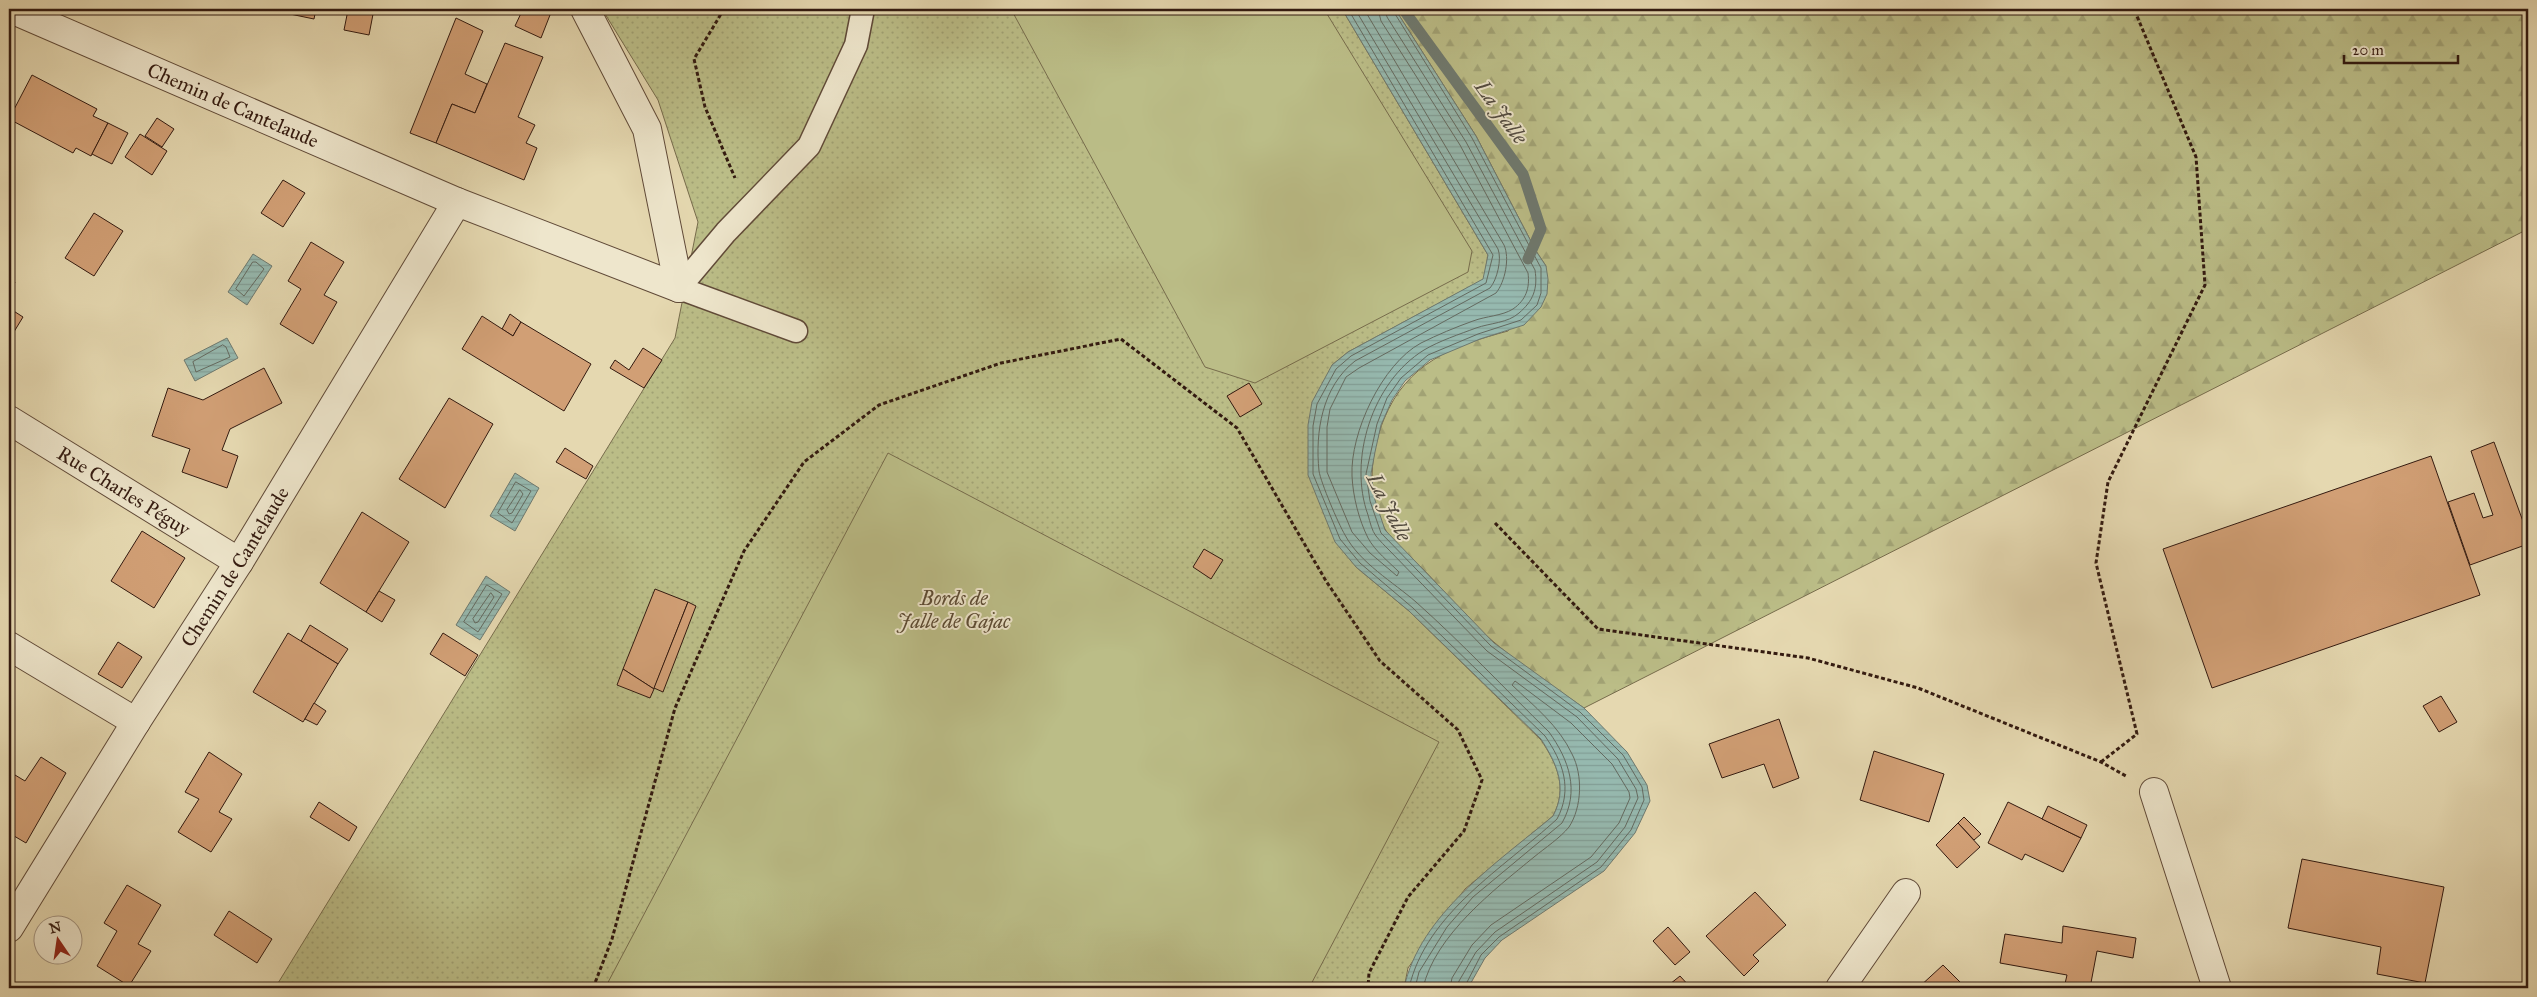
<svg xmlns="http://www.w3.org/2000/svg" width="2537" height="997" font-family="'IM FELL Great Primer',serif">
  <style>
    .grass { fill: url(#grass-dots); stroke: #776c4c }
    .forest { fill: url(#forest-firs); stroke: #776c4c }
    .pitch { fill: #bbbd87; stroke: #776c4c }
    .water { fill: url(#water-rules); stroke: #6e796f }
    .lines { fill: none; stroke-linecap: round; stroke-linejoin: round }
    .shore { stroke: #646a60; stroke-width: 1 }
    .stream { stroke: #6e796f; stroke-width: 11 }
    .building { fill: #d19f75; stroke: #331a10 }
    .lane-casing { stroke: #604a38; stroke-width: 25 }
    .street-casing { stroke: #604a38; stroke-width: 30 }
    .path { stroke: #331a10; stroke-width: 3; stroke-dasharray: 4 2.5; stroke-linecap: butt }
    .lane { stroke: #eee6cc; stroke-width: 22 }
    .street { stroke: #eee6cc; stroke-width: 28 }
    .labels { text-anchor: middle; stroke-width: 4; stroke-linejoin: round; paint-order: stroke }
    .street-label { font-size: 20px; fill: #331a10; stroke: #eee6cc }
    .park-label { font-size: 20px; font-style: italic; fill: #5c4b34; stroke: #eee6cc }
    .water-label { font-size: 21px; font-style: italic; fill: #514a40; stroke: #eee6cc }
  </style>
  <defs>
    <pattern id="grass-dots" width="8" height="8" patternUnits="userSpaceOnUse" patternTransform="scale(1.25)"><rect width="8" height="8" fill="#bbbd87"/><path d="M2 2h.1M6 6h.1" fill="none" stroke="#a1a274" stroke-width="1.8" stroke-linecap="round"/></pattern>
    <pattern id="forest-firs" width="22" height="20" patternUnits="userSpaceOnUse" patternTransform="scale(1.25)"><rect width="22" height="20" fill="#bbbd87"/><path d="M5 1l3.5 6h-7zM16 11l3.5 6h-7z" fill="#a1a274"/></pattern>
    <pattern id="water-rules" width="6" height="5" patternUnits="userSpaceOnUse" patternTransform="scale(1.25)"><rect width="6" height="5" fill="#96b9af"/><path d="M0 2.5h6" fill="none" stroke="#829e96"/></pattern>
  </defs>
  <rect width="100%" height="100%" fill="#e5d8b0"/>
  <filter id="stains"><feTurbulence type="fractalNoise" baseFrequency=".004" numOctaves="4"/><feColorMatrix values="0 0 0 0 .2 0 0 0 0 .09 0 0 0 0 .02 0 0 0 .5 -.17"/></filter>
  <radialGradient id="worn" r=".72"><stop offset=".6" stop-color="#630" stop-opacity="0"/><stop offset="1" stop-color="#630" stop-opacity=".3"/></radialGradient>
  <path class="grass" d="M602,9H1342L1488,255L1484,279L1348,352L1332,365L1356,567L1409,611L1541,740C1557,764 1568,788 1553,816L1465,889L1408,968L1404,988H275L675,338L698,222L658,100Z"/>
  <path class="forest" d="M1395,9H2528V229L1584,708C1554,687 1523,667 1495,643C1469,622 1447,594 1424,570C1412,558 1393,544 1385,529C1366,495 1370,453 1384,419C1407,363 1452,346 1508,331L1546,266L1536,251L1476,136Z"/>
  <g class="pitch">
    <polygon points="1011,9 1324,9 1472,251 1468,272 1255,383 1205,367"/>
    <polygon points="888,453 1439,742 1309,988 605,988"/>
  </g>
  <g class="water">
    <path d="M1342,9H1395L1476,136L1536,251L1546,266L1548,279L1547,294L1541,307L1524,325L1480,339L1430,360L1405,381L1392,400L1381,425L1375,452L1371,474L1375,500L1385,530L1494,643L1584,708L1627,752L1647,785L1650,801L1635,833L1604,871L1502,940L1485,958L1468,988H1404C1420,914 1497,863 1553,816C1568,788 1557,764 1541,739L1409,611L1356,567L1335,542L1308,475V425L1312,402L1332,365L1348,352L1483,279L1488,255Z"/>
    <polygon points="253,254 272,266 247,305 228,292"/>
    <polygon points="227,338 238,358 195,381 184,360"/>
    <polygon points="515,473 539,488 515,531 490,516"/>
    <polygon points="486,576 510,592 480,640 456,625"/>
  </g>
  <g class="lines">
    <g class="shore">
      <path d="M1348,9L1493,255L1486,283L1351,356L1336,369L1317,404L1313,426V474L1340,539L1360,563L1413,608L1545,736C1563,762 1573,789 1557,819C1504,868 1426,913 1409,988"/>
      <path d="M1355,9L1498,249C1502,259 1497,280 1490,288L1355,361C1322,387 1315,432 1319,471C1321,483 1338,523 1345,535C1360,563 1393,582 1416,602C1462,643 1505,689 1549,732C1569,760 1580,791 1562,823L1473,897L1447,927L1419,972L1415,988"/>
      <path d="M1364,9L1504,245C1510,258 1505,282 1496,293L1359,368L1346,377L1330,409L1327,427V472L1352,532L1370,553L1397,576L1399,572C1389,562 1375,551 1368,538C1359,520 1353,497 1352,476C1350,433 1382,364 1421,343C1437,335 1456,327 1473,321C1486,316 1502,316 1513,309C1526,300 1530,288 1528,273L1460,145L1381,21L1378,9"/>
      <path d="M1385,9L1387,17L1466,142L1535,270C1538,289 1533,301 1519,313C1508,323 1490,323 1476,328C1460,334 1439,341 1424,350C1372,382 1348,460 1368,515C1370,522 1372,531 1376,536C1380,541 1385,546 1389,550L1487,651L1577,717L1618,759L1636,789L1638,798L1625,827L1597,862L1495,932L1476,952L1459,981L1457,988"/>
      <polyline points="1392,9 1472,138 1541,268 1541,293 1537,305 1521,320 1478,334 1428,355 1401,378 1387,398 1377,424 1366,474 1370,501 1381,533 1491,646 1580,712 1623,755 1642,787 1644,800 1631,830 1601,867 1499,937 1481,955 1464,988"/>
      <polygon points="253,262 256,262 264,269 244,296 236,289"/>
      <polygon points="223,345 226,347 230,357 196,372 193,362"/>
      <polygon points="516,482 531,491 512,523 498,513"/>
      <polygon points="520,490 523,494 512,513 509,514 507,510"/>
      <polygon points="487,585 502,594 478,632 464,622"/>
      <polygon points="491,593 494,597 478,622 475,623 473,619"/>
      <path d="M1423,988C1435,935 1494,890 1534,857C1545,848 1560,838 1569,827C1582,807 1583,775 1572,754C1559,726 1534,706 1512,685L1515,681L1571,723L1612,764L1629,792L1630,798L1619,823L1591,857L1491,925L1472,945L1452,978L1450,988"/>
    </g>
    <polyline class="stream" points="1403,9 1523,174 1541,229 1528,259"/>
  </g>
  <g class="building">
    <polygon points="291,9 316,9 314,19 290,14"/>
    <polygon points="340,9 374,9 369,35 344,30 348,10"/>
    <polygon points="523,9 536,9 550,15 541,38 515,26"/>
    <polygon points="456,18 483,31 465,74 487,84 475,113 452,104 436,143 410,133"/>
    <polygon points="505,43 543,57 518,117 535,125 526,143 537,148 524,180 436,143 452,104 475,113"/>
    <polygon points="32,75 97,109 93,116 108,123 91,156 76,148 73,153 9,119"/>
    <polygon points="157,118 174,129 162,147 145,136"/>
    <polygon points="108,123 128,133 112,164 92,154"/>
    <polygon points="140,134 167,151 152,175 125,157"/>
    <polygon points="283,180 305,193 283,227 261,213"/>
    <polygon points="94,213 123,231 94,276 65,258"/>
    <polygon points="311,242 344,262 324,295 337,302 313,344 280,324 301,289 288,281"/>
    <polygon points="9,278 15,282 9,294"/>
    <polygon points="9,308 23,317 9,340"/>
    <polygon points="510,314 521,322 513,336 502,329"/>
    <polygon points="482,316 513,336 521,322 591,364 564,411 462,349"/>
    <polygon points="643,348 662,360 644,388 610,368 615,360 629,370"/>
    <polygon points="264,368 282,403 230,429 222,450 238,456 227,488 182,472 190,449 152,436 168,388 203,400"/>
    <polygon points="1249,383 1262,404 1240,417 1227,396"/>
    <polygon points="449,398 493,424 445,508 399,479"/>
    <polygon points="2494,442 2528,535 2528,544 2470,565 2448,502 2474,493 2483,518 2493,515 2471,451"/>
    <polygon points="565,448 593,466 586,479 556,462"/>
    <polygon points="2431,456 2480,595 2212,688 2163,549"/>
    <polygon points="362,512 409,542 366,612 320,583"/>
    <polygon points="142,531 185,558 154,608 111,581"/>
    <polygon points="1204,549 1223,560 1211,579 1193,567"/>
    <polygon points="655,589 688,602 654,689 623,669"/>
    <polygon points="379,591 395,600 382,622 366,612"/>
    <polygon points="688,602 696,606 663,692 654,688"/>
    <polygon points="310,625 348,649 338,664 301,641"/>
    <polygon points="288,633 338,664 303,722 253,692"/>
    <polygon points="443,633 478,655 465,676 430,654"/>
    <polygon points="118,642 142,657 122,688 98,674"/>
    <polygon points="623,669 654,689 650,698 617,685"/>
    <polygon points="2441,696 2457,722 2439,732 2423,706"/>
    <polygon points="314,703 326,711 317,725 305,719"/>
    <polygon points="1779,719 1799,778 1773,788 1764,764 1722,778 1709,744"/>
    <polygon points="1874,751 1944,774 1929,822 1860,800"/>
    <polygon points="209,752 242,774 219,812 232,819 211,852 178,832 199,799 185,792"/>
    <polygon points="41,757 66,773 26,843 9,833 9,785 15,775 25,781"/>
    <polygon points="9,771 15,775 9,785"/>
    <polygon points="319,802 357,827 349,841 310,817"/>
    <polygon points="2008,802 2081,838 2063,872 2025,854 2022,860 1988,843"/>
    <polygon points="2048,806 2087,825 2081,838 2042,819"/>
    <polygon points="1964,817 1981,834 1974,840 1958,823"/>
    <polygon points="1958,823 1980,847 1957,868 1936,845"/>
    <polygon points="2302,859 2444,887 2425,983 2377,974 2381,947 2288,928"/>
    <polygon points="127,885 161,905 138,944 151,951 129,986 97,966 117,931 104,923"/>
    <polygon points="1755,892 1786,925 1753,955 1759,961 1744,976 1706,936"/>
    <polygon points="229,911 272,939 257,963 214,935"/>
    <polygon points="2063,926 2136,938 2133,958 2097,951 2090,988 2064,988 2067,975 2000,963 2005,934 2062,943"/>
    <polygon points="1668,927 1690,952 1675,965 1653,941"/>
    <polygon points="1943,965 1966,988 1918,988"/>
    <polygon points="1680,976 1691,988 1665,988"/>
    <polygon points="2247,984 2248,988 2231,988"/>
  </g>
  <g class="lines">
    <g class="lane-casing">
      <polyline id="lane" points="796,331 679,288 726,232 809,146 856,45 863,9"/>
    </g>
    <g class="street-casing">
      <g id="street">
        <path id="s1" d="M11,9L457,202L679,288"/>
        <polyline points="585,9 647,129 679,288"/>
        <path id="s2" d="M9,420L239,562"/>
        <polyline points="9,646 136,722"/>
        <polyline points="2154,792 2217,988"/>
        <path id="s3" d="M9,928L136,722L239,562L457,202"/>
        <polyline points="1840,988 1906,893"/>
      </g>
    </g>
    <g class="path">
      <polyline points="724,9 694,59 705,107 735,178"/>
      <polyline points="1495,523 1598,629 1808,658 1918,688 2101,762 2126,776"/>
      <polyline points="2101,762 2137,734 2096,563 2108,482 2205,285 2196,157 2134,9"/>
      <polyline points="593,988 612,939 675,708 744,551 804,462 879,405 1001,363 1121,339 1237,428 1326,581 1380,661 1458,730 1482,780 1464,831 1408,897 1369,973 1368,988"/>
    </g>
    <use href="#lane" class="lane"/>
    <use href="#street" class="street"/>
  </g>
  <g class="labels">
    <g class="street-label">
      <text dy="7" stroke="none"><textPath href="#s1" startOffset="242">Chemin de Cantelaude</textPath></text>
      <text dy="7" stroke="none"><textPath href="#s2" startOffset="135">Rue Charles Péguy</textPath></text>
      <text dy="7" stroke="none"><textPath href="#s3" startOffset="426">Chemin de Cantelaude</textPath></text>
    </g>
    <g class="park-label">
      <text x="954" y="605">Bords de<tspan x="954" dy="23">Jalle de Gajac</tspan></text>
    </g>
    <g class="water-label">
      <text transform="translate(1501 112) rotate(54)" y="7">La Jalle</text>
      <text transform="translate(1389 507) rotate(63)" y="7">La Jalle</text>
    </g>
  </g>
  <rect width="2537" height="997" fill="none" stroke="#e5d8b0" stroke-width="30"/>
  <rect x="10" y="10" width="2517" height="977" fill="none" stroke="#331a10" stroke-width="2.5"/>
  <rect x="15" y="15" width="2507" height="967" fill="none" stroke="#331a10"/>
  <g transform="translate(58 940) rotate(347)"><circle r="24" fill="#eee6cc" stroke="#a39481"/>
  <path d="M0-4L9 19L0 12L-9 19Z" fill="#8f2418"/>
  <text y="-8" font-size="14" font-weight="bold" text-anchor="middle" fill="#331a10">N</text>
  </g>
  <path d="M2344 55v8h114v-8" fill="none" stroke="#331a10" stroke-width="2.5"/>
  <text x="2352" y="55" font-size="15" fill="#331a10" stroke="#eee6cc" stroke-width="4" paint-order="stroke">20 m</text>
  <rect width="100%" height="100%" filter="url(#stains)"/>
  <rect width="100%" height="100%" fill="url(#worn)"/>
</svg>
